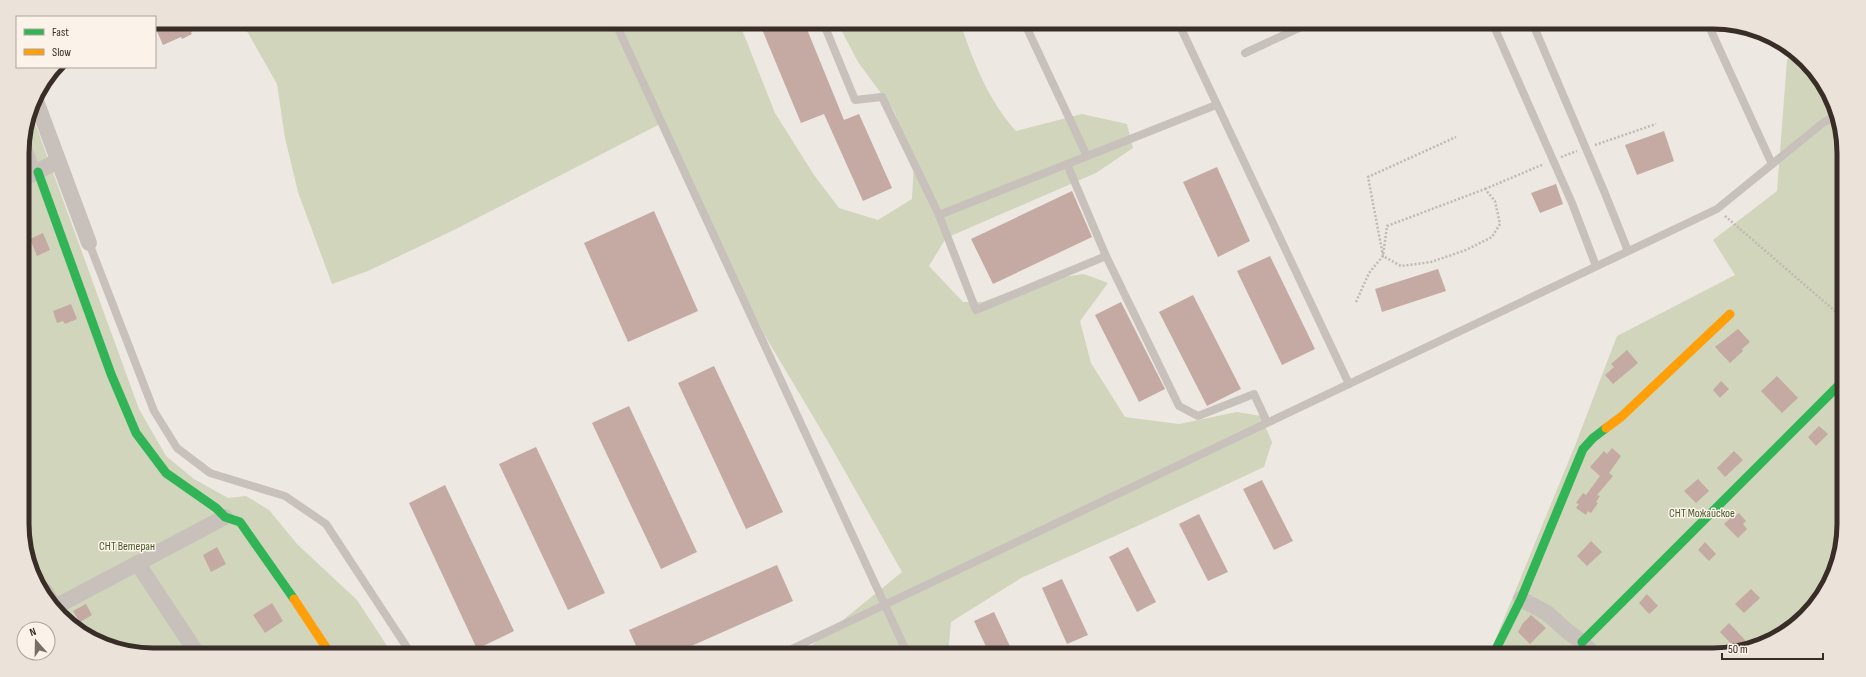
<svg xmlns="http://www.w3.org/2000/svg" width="1866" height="677" font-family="'Sofia Sans Condensed',sans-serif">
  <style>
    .green { fill: #d1d5bb }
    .building { fill: #c4aaa2 }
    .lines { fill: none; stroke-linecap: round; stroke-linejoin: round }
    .path { stroke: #c1b9b3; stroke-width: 2.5; stroke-dasharray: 2 2; stroke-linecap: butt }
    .lane { stroke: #c8c0bb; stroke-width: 8 }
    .street { stroke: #c8c0bb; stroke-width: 16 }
    .fast { stroke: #30b455; stroke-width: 9 }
    .slow { stroke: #ff9f0a; stroke-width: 9 }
    .labels { text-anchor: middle; stroke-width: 3; stroke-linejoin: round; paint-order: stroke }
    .park-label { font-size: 12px; fill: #4a5a2a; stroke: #fbf2e9 }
    .rim { fill: none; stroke: #392d28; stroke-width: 5 }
  </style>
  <rect width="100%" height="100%" fill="#eee8e2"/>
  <g class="green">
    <path d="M239,22H739L775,113L814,175L839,208L878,220L912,199L914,163L894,111L858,62L837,22H960C973,61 988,100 1016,131L1082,114L1127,124L1133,148L1096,173L946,238L929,266L963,302H982L1041,280L1084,274L1108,283L1080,321L1091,363L1125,417L1179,424L1237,412L1261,416L1272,442L1264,467L1135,527L1021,578L951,622L948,655H800L902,572L830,445L764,334L662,123L454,230L368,271L332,284L298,192L285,138L277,84L248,33Z"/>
    <polygon points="1792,53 1812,67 1831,95 1843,136 1844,524 1837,566 1822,597 1793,628 1755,648 1722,655 1489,655 1576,443 1617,336 1735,275 1713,240 1777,191 1787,60"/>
    <polygon points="31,112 139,409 166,456 194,479 228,498 246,496 269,510 297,544 357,600 393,655 153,655 111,648 54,610 24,549 22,144"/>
  </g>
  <g class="building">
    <polygon points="155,22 212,22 191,32 192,34 182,39 181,37 163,45 155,27"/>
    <polygon points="759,22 804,22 844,120 859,114 892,188 863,201 824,114 801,123"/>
    <polygon points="1664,131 1674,161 1637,175 1625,145"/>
    <polygon points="1217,167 1250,241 1218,257 1183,182"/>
    <polygon points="1556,184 1563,204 1540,213 1531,193"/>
    <polygon points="1072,191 1092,237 993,284 971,239"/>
    <polygon points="654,211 698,311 628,342 584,243"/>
    <polygon points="43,233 50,250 37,256 30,239"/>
    <polygon points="1270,256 1315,349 1282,365 1237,271"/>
    <polygon points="1438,269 1446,291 1382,312 1375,289"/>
    <polygon points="1193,295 1241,389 1207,406 1159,312"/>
    <polygon points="1121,302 1165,389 1139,402 1095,315"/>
    <polygon points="71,304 77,319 65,324 63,321 57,323 53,311"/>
    <polygon points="1738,329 1750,342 1742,349 1743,351 1730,363 1715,347"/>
    <polygon points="1627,350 1638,363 1613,384 1605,375 1614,367 1611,364"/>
    <polygon points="714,366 783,512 746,529 678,383"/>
    <polygon points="1777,376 1798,398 1782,413 1761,391"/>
    <polygon points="1721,381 1729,389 1720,398 1713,390"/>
    <polygon points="629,406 697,552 661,569 592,423"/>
    <polygon points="1819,426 1828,434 1816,446 1808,437"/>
    <polygon points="536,447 605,593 568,610 499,464"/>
    <polygon points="1612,448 1621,456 1609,473 1613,476 1597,495 1600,496 1596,502 1598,503 1591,513 1588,511 1586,515 1576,508 1579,504 1576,503 1583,493 1586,495 1600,476 1590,467 1604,451 1607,454"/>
    <polygon points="1734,451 1743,460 1725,477 1717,468"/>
    <polygon points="1698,479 1709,491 1696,503 1684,491"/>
    <polygon points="1262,480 1293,541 1274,550 1243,489"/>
    <polygon points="445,485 514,631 477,649 409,503"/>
    <polygon points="1739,513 1746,521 1743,524 1747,529 1738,538 1724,524 1734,515 1735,516"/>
    <polygon points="1199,514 1228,572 1208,581 1179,524"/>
    <polygon points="1591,541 1602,552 1587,566 1577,556"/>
    <polygon points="1705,542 1716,554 1709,561 1698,550"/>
    <polygon points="217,547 226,564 211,572 203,555"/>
    <polygon points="1128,547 1156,602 1137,612 1109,557"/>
    <polygon points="777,565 793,601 671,655 640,655 629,630"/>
    <polygon points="1062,579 1088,635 1067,644 1042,588"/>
    <polygon points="1751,589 1760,598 1744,613 1735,604"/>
    <polygon points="1647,594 1658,606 1649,614 1639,603"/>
    <polygon points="272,603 283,621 265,633 253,615"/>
    <polygon points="86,604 92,615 80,622 73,611"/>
    <polygon points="994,612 1014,655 990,655 974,621"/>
    <polygon points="1531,615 1546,628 1530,644 1518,632 1523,623"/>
    <polygon points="1729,623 1746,641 1737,650 1720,632"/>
  </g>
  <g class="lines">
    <g class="path">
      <polyline points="1595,145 1656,124"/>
      <polyline points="1561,157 1577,151"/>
      <polyline points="1485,189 1544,164"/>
      <polyline points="1725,216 1843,318"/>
      <polyline points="1356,302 1369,273 1383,256 1387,226 1485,189 1495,201 1500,224 1492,237 1466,250 1431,262 1401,266 1383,256 1368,177 1456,137"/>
    </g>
    <g class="lane">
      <polyline points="615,22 908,655"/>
      <polyline points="823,22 855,100 882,97 939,215 1216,105"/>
      <polyline points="1024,22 1087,156"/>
      <polyline points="1178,22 1349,384"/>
      <polyline points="1492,22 1572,203 1596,266"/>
      <polyline points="1532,22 1604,191 1628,251"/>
      <polyline points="1707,22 1772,164"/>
      <polyline points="1245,53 1312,22"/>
      <polyline points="24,137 37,172"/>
      <polyline points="1067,164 1106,256 1179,406 1198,416 1254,394 1267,422"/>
      <polyline points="939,215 976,310 1106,256"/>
      <polyline points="89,243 154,411 177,448 210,473 285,496 326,524 412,655"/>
      <polyline points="779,655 1717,209 1824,122 1837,116"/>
    </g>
    <g class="street">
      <polyline points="35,98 89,243"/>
      <polyline points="22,179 58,161"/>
      <polyline points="138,564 198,655"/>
      <polyline points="45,591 58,613"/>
      <polyline points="1521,599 1547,613 1567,631 1582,642 1594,655"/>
      <polyline points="53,608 225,517"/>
    </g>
    <g class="fast">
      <polyline points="38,172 111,374 136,433 166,473 216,508 225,517 240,522 294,599"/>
      <polyline points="1785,632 1824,593"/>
      <polyline points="1582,642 1844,380"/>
      <polyline points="1493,655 1521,599 1583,449 1593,438 1606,428"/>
    </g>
    <g class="slow">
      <polyline points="1606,428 1621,417 1730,314"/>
      <polyline points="294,599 331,655"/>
    </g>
  </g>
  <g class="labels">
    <g class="park-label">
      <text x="1702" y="517">СНТ Можайское</text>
      <text x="127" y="550">СНТ Ветеран</text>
    </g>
  </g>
  <path d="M0 0H1866V677H0ZM153 29H1713A124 124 0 0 1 1837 153V524A124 124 0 0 1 1713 648H153A124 124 0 0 1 29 524V153A124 124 0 0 1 153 29Z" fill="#ebe2da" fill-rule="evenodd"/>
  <path class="rim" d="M153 29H1713A124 124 0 0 1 1837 153V524A124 124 0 0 1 1713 648H153A124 124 0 0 1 29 524V153A124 124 0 0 1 153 29Z"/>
  <rect x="16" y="16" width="140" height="52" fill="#fbf2e9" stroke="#ada39c"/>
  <rect x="24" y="29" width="20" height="6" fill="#30b455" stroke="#ada39c"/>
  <text x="52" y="36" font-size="12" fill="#392d28">Fast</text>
  <rect x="24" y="49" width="20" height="6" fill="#ff9f0a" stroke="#ada39c"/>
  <text x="52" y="56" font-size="12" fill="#392d28">Slow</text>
  <g transform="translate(36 641) rotate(340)"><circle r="19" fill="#fbf2e9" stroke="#ada39c"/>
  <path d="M0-3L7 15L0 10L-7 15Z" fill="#786e69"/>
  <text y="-6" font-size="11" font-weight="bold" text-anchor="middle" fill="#392d28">N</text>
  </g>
  <path d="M1722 653v6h101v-6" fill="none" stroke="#392d28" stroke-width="2"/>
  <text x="1728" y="653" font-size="12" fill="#392d28" stroke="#fbf2e9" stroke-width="3" paint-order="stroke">50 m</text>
</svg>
